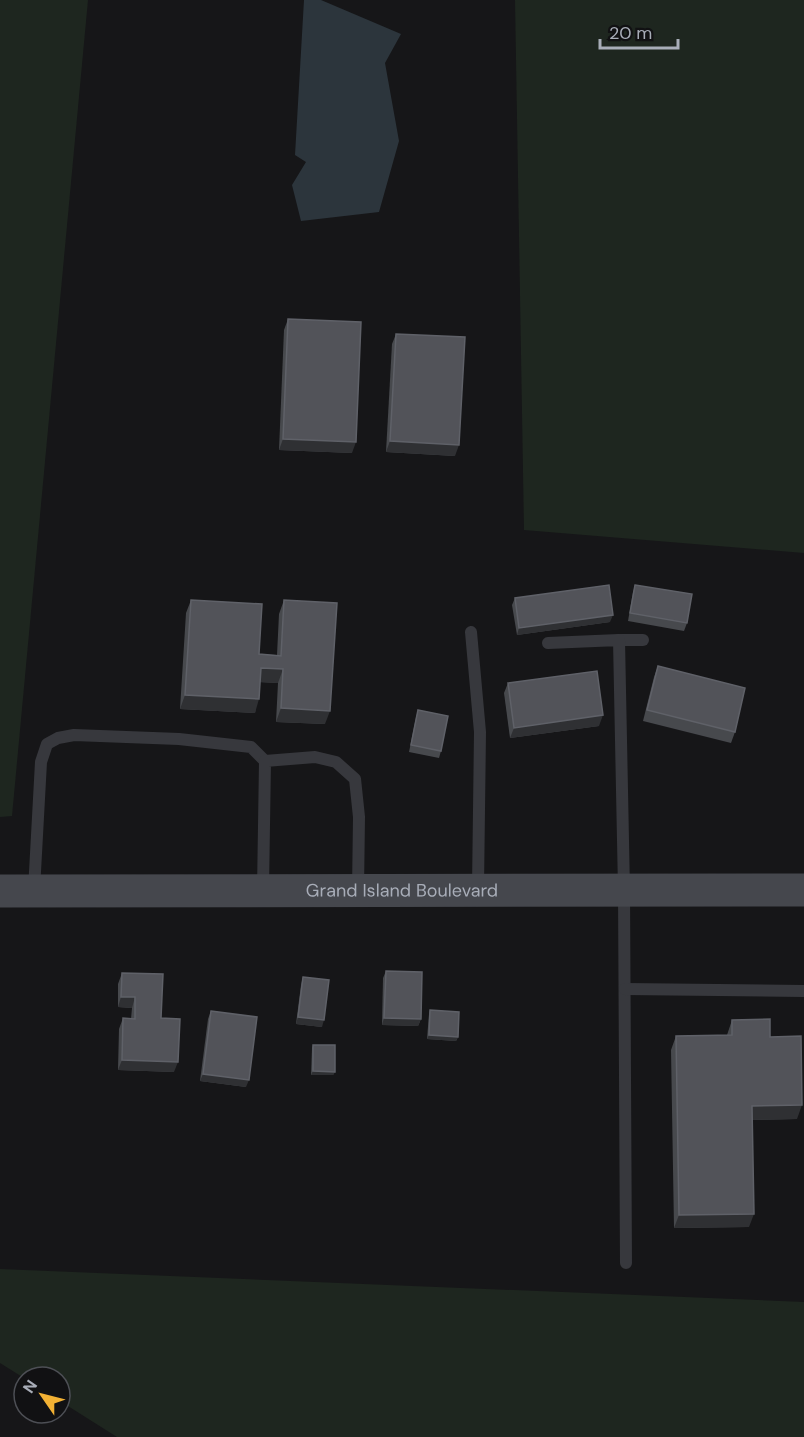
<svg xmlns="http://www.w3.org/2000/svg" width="804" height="1437" font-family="'DM Sans',sans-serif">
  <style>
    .green { fill: #1e261f }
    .water { fill: #2c353c }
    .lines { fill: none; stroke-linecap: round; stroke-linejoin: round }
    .service { stroke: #37383d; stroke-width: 12 }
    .secondary { stroke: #45474d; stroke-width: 33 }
    .wall { fill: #47494d }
    .shaded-wall { fill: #2f3033 }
    .building { fill: #525359; stroke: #5f6168; stroke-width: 1.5 }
    .labels { text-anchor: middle; stroke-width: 4.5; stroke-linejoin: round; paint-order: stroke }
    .street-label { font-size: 18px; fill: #a8adb8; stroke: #111113 }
  </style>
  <rect width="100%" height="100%" fill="#161618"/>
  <g class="green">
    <polygon points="0,0 88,0 12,816 0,817"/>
    <polygon points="515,0 804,0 804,553 524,530"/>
    <polygon points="0,1269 804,1302 804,1437 117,1437 60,1401 60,1377 24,1378 0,1363"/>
  </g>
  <polygon class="water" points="304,0 321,0 401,34 385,63 399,141 379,212 301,221 292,185 306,162 295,155"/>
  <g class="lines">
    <g class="service">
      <polyline points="471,632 480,732 478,888"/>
      <polyline points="619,640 643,640"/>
      <polyline points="548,643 619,640 624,890 626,1263"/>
      <polyline points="34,890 41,762 47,744 58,738 74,735 179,739 251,747 265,761"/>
      <polyline points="263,890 265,761 315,757 336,762 355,779 359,817 358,890"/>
      <polyline points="625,989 804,991"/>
    </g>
    <path class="secondary" id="s1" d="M0,891L804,890"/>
  </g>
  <g class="wall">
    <polygon points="288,319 352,453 279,450 284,330"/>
    <polygon points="396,334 455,456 386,452 392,344"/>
    <polygon points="635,585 687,623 684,631 628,621 633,592"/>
    <polygon points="515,598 610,622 517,635 512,605"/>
    <polygon points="191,600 259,654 277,655 279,614 284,600 325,724 276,722 278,683 260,682 255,713 180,709 186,613"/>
    <polygon points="658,666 735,732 731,743 643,721 654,677"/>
    <polygon points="508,683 599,726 510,738 504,693"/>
    <polygon points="418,710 441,751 439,758 409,752 416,717"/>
    <polygon points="386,971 421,1019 418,1026 382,1025 383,978"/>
    <polygon points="122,973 161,1018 174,1072 118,1070 119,1029 123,1018 131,1019 132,1008 118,1007 118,984"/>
    <polygon points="303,977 322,1027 296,1024 301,985"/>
    <polygon points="430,1010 458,1037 456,1041 427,1039 429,1014"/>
    <polygon points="211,1011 246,1087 200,1081 208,1019"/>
    <polygon points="732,1020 770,1037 797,1119 752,1120 749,1227 674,1228 671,1050 676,1036 727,1035"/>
    <polygon points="313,1045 335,1072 333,1075 311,1075 312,1048"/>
  </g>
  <g class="shaded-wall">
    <polygon points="283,439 356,442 352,453 279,450"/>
    <polygon points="390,441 459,445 455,456 386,452"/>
    <polygon points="613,615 610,622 517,635 519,628"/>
    <polygon points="261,668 283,669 278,683 256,682"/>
    <polygon points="185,695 259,699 255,713 180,709"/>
    <polygon points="281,708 330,711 325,724 276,722"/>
    <polygon points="603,715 599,726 510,738 514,728"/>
    <polygon points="121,997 135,997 132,1008 118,1007"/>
    <polygon points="298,1017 324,1020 322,1027 296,1024"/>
    <polygon points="384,1018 421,1019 418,1026 382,1025"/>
    <polygon points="429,1035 458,1037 456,1041 427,1039"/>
    <polygon points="122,1060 178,1062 174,1072 118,1070"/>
    <polygon points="313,1071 335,1072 333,1075 311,1075"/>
    <polygon points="203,1074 249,1080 246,1087 200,1081"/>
    <polygon points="802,1105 797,1119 747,1120 752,1106"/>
    <polygon points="754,1214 749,1227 674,1228 679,1215"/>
  </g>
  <g class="building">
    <polygon points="288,319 361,322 356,442 283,439"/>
    <polygon points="396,334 465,337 459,445 390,441"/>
    <polygon points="609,585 613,615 519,628 515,598"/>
    <polygon points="635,585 692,594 687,623 630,613"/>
    <polygon points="191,600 262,604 259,654 281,656 284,600 337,603 330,711 281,708 283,669 261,668 259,699 185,695"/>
    <polygon points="658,666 745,688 735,732 647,710"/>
    <polygon points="597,671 603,715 514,728 508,683"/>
    <polygon points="418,710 448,716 441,751 411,745"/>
    <polygon points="386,971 422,972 421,1019 384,1018"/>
    <polygon points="122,973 163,974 161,1018 180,1019 178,1062 122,1060 123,1018 135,1019 135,997 121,997"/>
    <polygon points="303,977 329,980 324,1020 298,1017"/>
    <polygon points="430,1010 459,1012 458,1037 429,1035"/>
    <polygon points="211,1011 257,1017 249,1080 203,1074"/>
    <polygon points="770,1019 770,1037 801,1036 802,1105 752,1106 754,1214 679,1215 676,1036 732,1035 732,1020"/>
    <polygon points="313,1045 335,1045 335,1072 313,1071"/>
  </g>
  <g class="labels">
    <g class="street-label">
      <text dy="6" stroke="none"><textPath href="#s1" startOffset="402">Grand Island Boulevard</textPath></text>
    </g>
  </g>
  <g transform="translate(42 1395) rotate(305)"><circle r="28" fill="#111113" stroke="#4d4f55" stroke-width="1.5"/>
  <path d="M0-4.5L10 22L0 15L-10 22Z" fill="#f2b134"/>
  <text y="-9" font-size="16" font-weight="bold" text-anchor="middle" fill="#a8adb8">N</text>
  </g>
  <path d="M600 39v9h78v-9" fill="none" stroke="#a8adb8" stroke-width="3"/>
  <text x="609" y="39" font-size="18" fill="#a8adb8" stroke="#111113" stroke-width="4.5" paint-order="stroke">20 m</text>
</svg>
